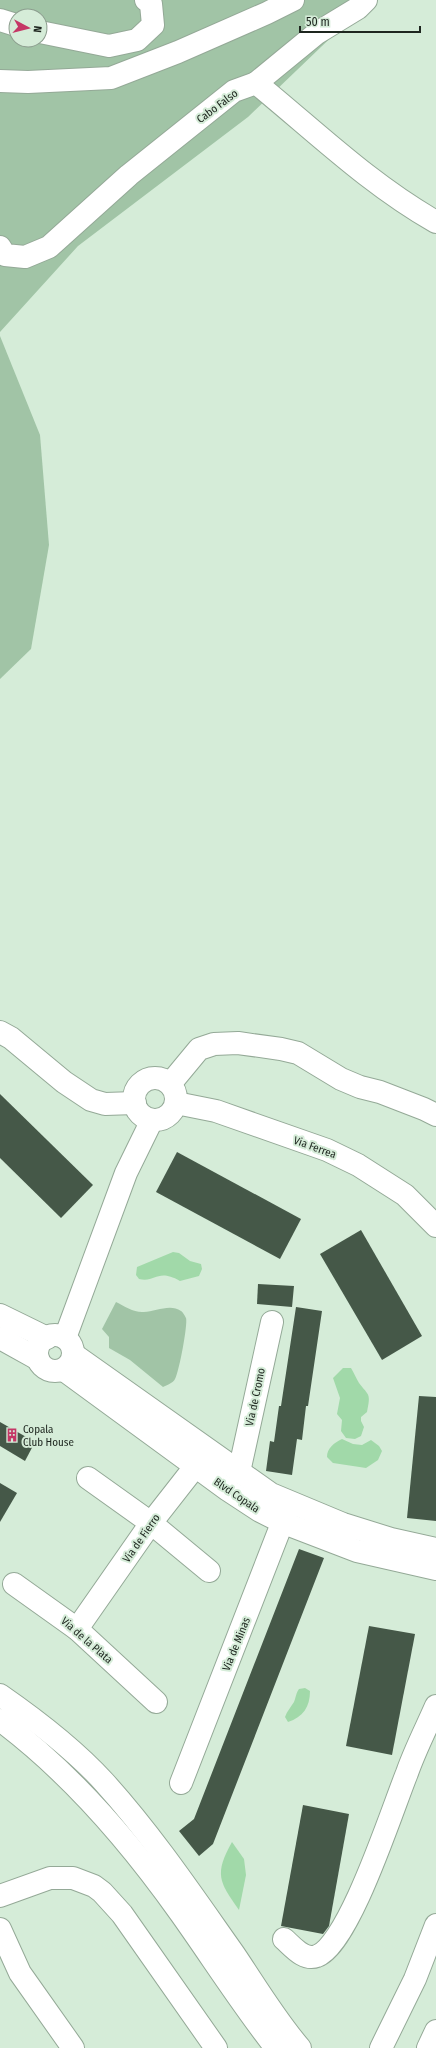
<svg xmlns="http://www.w3.org/2000/svg" width="436" height="2048" font-family="'Fira Sans Condensed',sans-serif">
  <style>
    .green { fill: #a1c4a6; fill-rule: evenodd }
    .water { fill: #a1d9a9 }
    .building { fill: #455848 }
    .lines { fill: none; stroke-linecap: round; stroke-linejoin: round }
    .minor-casing { stroke: #94a997; stroke-width: 24 }
    .minor { stroke: #fff; stroke-width: 22 }
    .labels { text-anchor: middle; stroke-width: 4; stroke-linejoin: round; paint-order: stroke }
    .street-label { font-size: 11px; fill: #1e261f; stroke: #d5ecd8 }
    .poi-label { font-size: 11px; fill: #1e261f; stroke: #d5ecd8; text-anchor: start }
  </style>
  <rect width="100%" height="100%" fill="#d5ecd8"/>
  <g class="green">
    <path d="M0,0H370L248,117L78,246L0,332ZM16,16H40V40H16Z"/>
    <polygon points="0,336 40,435 49,545 31,649 0,679"/>
    <path d="M116,1302C124,1306 133,1312 142,1312C154,1313 169,1303 181,1311C183,1312 185,1316 186,1318C188,1324 179,1372 175,1379C173,1383 167,1385 163,1387L130,1360L109,1348V1337L102,1329Z"/>
  </g>
  <g class="water">
    <path d="M173,1252L179,1253L190,1261L201,1264L202,1269L199,1276L180,1281C157,1268 156,1283 139,1279L136,1275L137,1267Z"/>
    <path d="M343,1368H351C354,1373 356,1378 359,1383C369,1396 371,1393 367,1412L361,1417V1421L364,1427L361,1436L355,1439L346,1438L341,1431L342,1420L337,1414L340,1398L333,1378Z"/>
    <path d="M342,1439L353,1444L362,1445L371,1440L379,1446L382,1451L378,1460L366,1468L333,1463L327,1457C327,1448 334,1443 342,1439Z"/>
    <path d="M305,1688L310,1691C310,1707 303,1717 288,1722L285,1717C287,1711 291,1707 294,1702C296,1697 296,1693 299,1689Z"/>
    <path d="M232,1842L244,1859L246,1875L239,1910C219,1882 214,1874 232,1842Z"/>
  </g>
  <g class="building">
    <polygon points="0,1094 93,1185 61,1218 0,1158"/>
    <polygon points="177,1152 301,1219 280,1259 156,1192"/>
    <polygon points="361,1230 422,1336 382,1360 320,1254"/>
    <polygon points="258,1284 294,1286 292,1307 257,1304"/>
    <polygon points="296,1307 322,1311 308,1406 306,1406 302,1440 297,1439 292,1475 266,1471 270,1441 274,1442 279,1406 281,1406"/>
    <polygon points="419,1396 436,1397 436,1521 407,1518"/>
    <polygon points="0,1422 35,1442 25,1461 0,1446"/>
    <polygon points="0,1483 17,1493 0,1522"/>
    <polygon points="299,1549 324,1558 213,1844 199,1856 179,1831 194,1819"/>
    <polygon points="369,1626 415,1634 392,1755 346,1746"/>
    <polygon points="303,1805 349,1814 329,1926 323,1934 281,1926"/>
  </g>
  <g class="lines">
    <g class="minor-casing">
      <g id="minor">
        <polyline points="0,20 16,25"/>
        <polyline points="40,32 109,46 137,40 153,25 151,4 146,0"/>
        <polyline points="0,81 28,82 111,78 178,52 267,13 293,0"/>
        <polyline points="256,83 317,33 358,8 366,0"/>
        <path d="M0,247L5,255L25,257L49,247L129,175L234,91L256,83C315,131 369,184 436,222"/>
        <polyline points="0,1032 11,1038 64,1082 91,1100 105,1104 135,1103"/>
        <circle cx="155" cy="1099" r="21"/>
        <polyline points="170,1084 199,1049 214,1044 238,1043 281,1049 298,1053 341,1079 360,1087 380,1092 424,1109 436,1115"/>
        <polyline points="176,1103 216,1111 327,1150 358,1165 405,1195 436,1226"/>
        <polyline points="0,1315 47,1338"/>
        <circle cx="55" cy="1353" r="18"/>
        <polyline points="0,1338 38,1359"/>
        <polyline points="65,1338 126,1173 152,1120"/>
        <polyline points="73,1354 271,1494 343,1524 391,1539 436,1549"/>
        <polyline points="64,1370 228,1490 260,1511 284,1523 357,1551 436,1569"/>
        <polyline points="239,1472 272,1322"/>
        <polyline points="88,1478 151,1523 209,1571"/>
        <polyline points="14,1584 77,1629 156,1702"/>
        <polyline points="77,1629 151,1523 205,1454"/>
        <path d="M0,1695C36,1720 74,1749 104,1782C152,1835 193,1896 234,1954C255,1985 275,2019 300,2048"/>
        <path d="M0,1720C71,1773 130,1842 181,1914C213,1959 242,2005 276,2048"/>
        <polyline points="181,1783 288,1508"/>
        <polyline points="0,1896 50,1878 73,1878 94,1886 102,1892 122,1914 216,2048"/>
        <polyline points="0,1929 20,1973 73,2048"/>
        <path d="M284,1939C293,1947 304,1961 317,1956C349,1945 393,1807 407,1773C415,1750 426,1729 436,1706"/>
        <polyline points="381,2048 415,1979 436,1925"/>
        <polyline points="428,2048 436,2031"/>
      </g>
    </g>
    <use href="#minor" class="minor"/>
  </g>
  <defs>
    <g id="building-bare" transform="scale(1.08)"><path d="M-4-6H4V6H1V3H-1V6H-4ZM-2.5-4.3h1.7v1.8h-1.7ZM.8-4.3h1.7v1.8H.8ZM-2.5-1h1.7V.8h-1.7ZM.8-1h1.7V.8H.8Z" fill="#c53766" stroke="#d5ecd8" stroke-width="2.5" paint-order="stroke"/></g>
  </defs>
  <g fill-rule="evenodd">
    <use href="#building-bare" x="12" y="1435"/>
  </g>
  <g class="labels">
    <g class="street-label">
      <text transform="translate(217 106) rotate(-37)" y="4">Cabo Falso</text>
      <text transform="translate(315 1147) rotate(20)" y="4">Via Ferrea</text>
      <text transform="translate(255 1397) rotate(-78)" y="4">Via de Cromo</text>
      <text transform="translate(237 1495) rotate(34)" y="4">Blvd Copala</text>
      <text transform="translate(141 1538) rotate(-55)" y="4">Via de Fierro</text>
      <text transform="translate(87 1640) rotate(41)" y="4">Via de la Plata</text>
      <text transform="translate(236 1644) rotate(-68)" y="4">Via de Minas</text>
    </g>
    <g class="poi-label">
      <text x="23" y="1433">Copala<tspan x="23" dy="13">Club House</tspan></text>
    </g>
  </g>
  <g transform="translate(28 28) rotate(97)"><circle r="19" fill="#d5ecd8" stroke="#8c9d8e"/>
  <path d="M0-3L7 15L0 10L-7 15Z" fill="#c53766"/>
  <text y="-6" font-size="11" font-weight="bold" text-anchor="middle" fill="#1e261f">N</text>
  </g>
  <path d="M300 26v6h120v-6" fill="none" stroke="#1e261f" stroke-width="2"/>
  <text x="306" y="26" font-size="12" fill="#1e261f" stroke="#d5ecd8" stroke-width="3" paint-order="stroke">50 m</text>
</svg>
